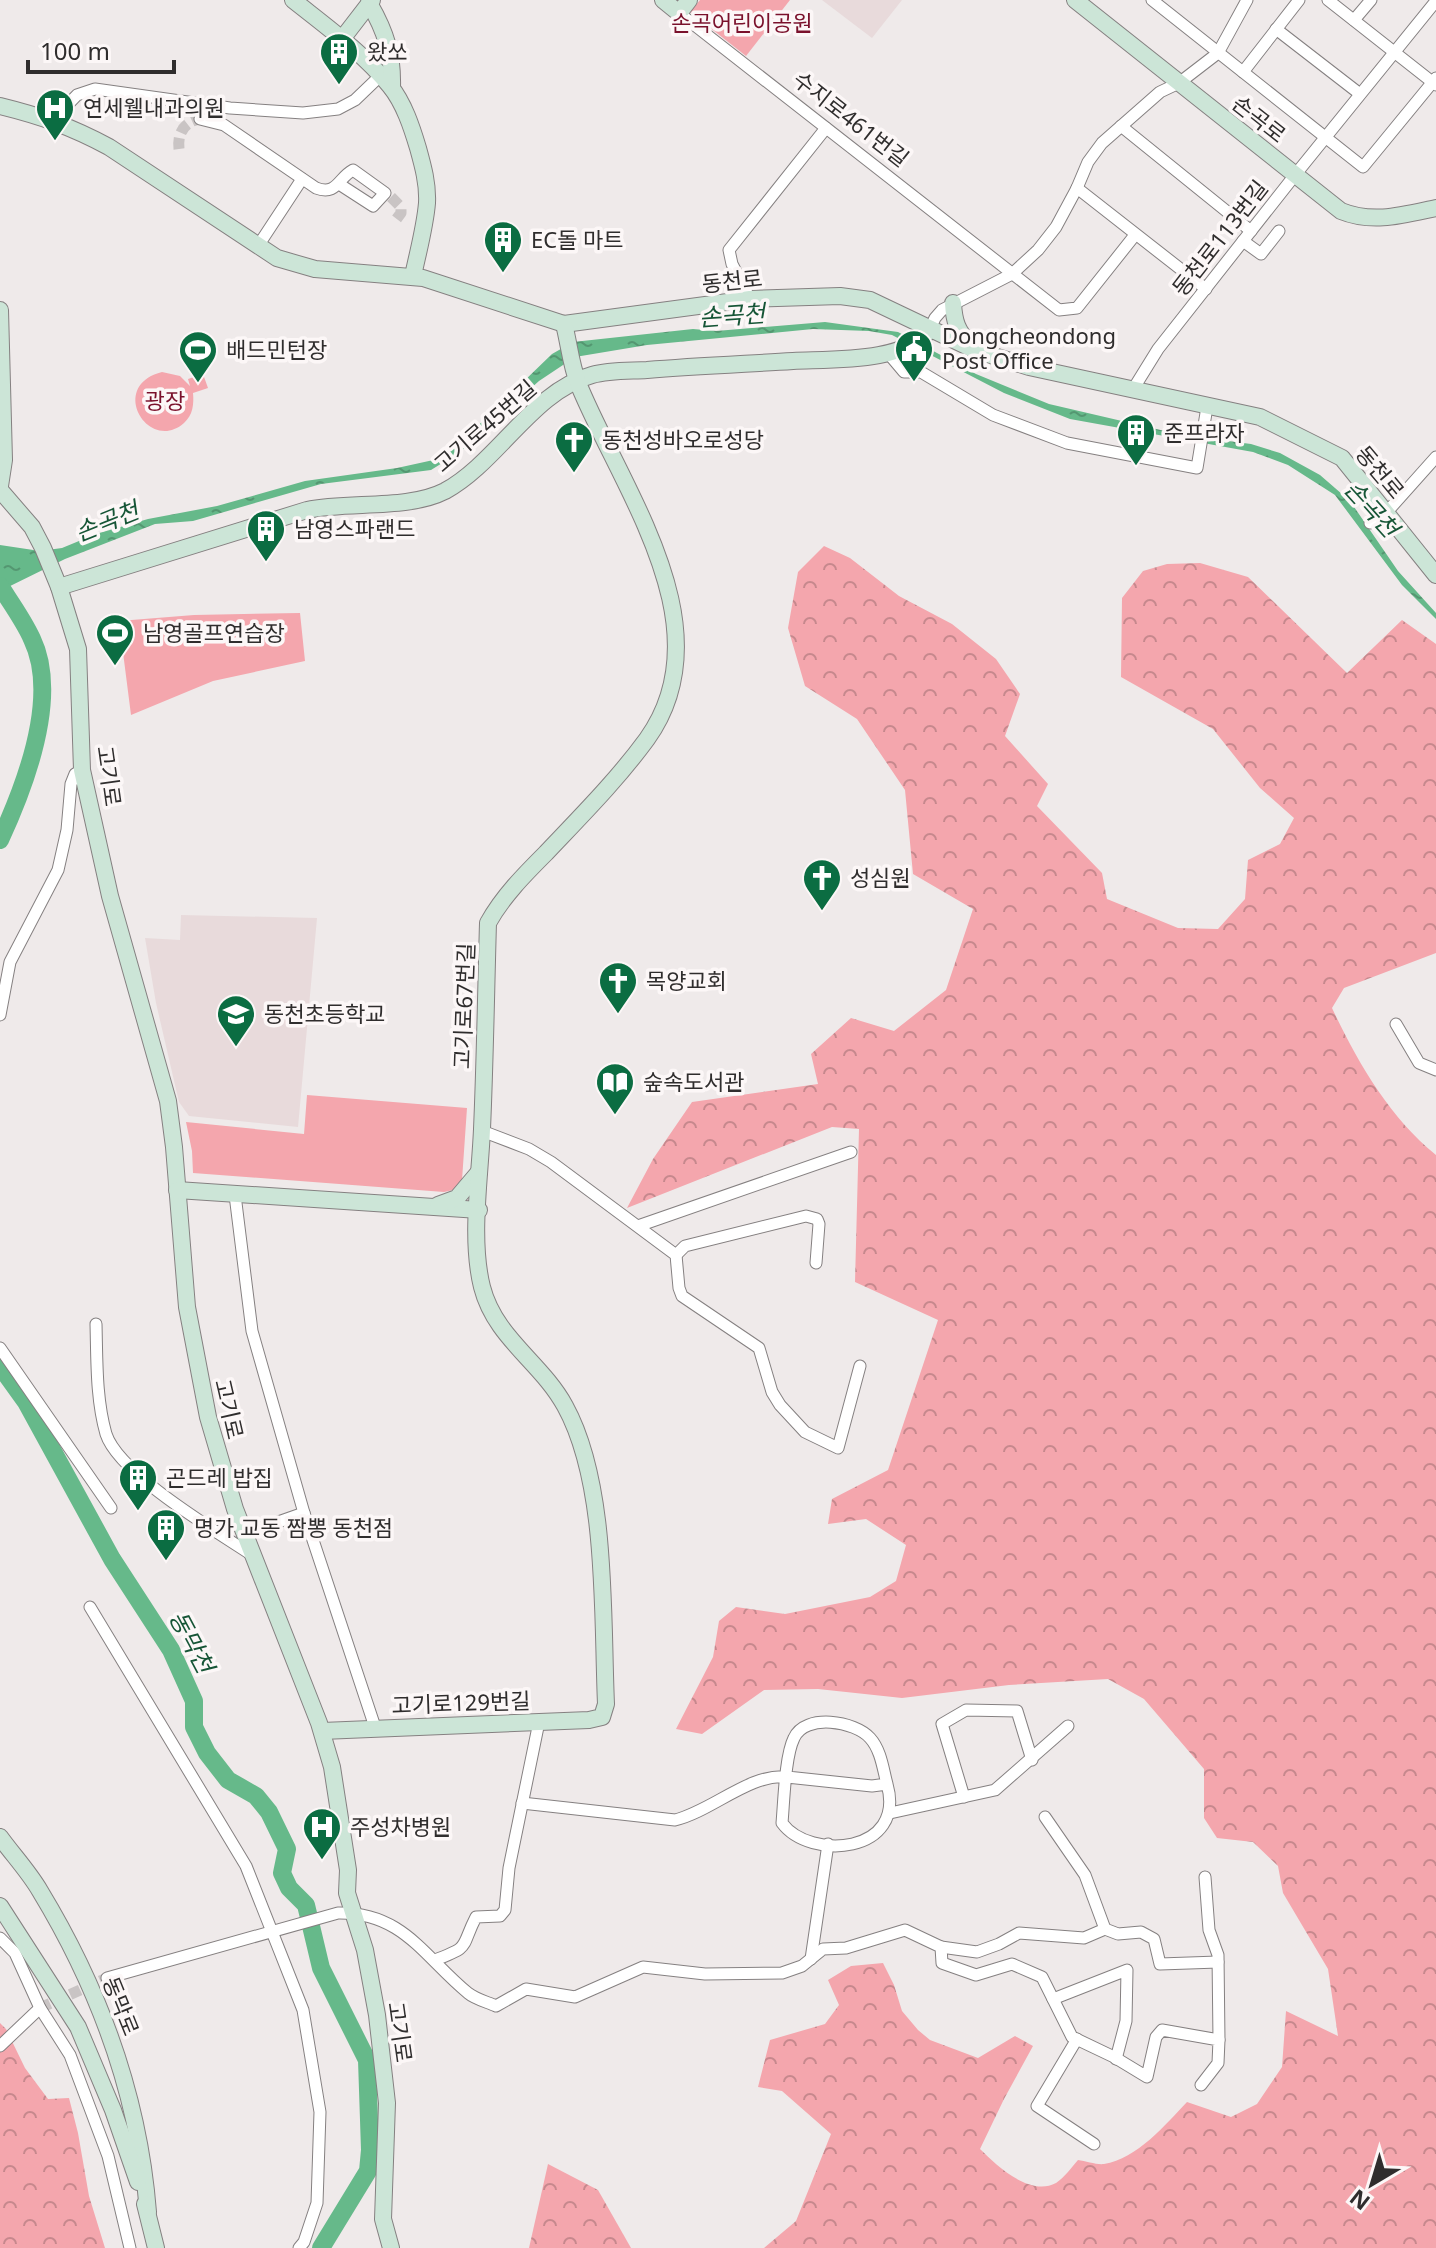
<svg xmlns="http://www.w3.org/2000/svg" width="1436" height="2248" font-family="'Noto Sans','Noto Sans KR',sans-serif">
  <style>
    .built { fill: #e8dadb }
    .green { fill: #f4a6ad }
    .forest { fill: url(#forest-crowns) }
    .water { fill: url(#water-ripples) }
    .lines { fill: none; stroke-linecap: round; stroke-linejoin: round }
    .river { stroke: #66b98a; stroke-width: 18 }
    .street-tunnel { stroke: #c9c4c4; stroke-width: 11; stroke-dasharray: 11 5.5; stroke-linecap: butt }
    .street-casing { stroke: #858081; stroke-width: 13 }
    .secondary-casing { stroke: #858081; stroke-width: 18 }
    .street { stroke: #fff; stroke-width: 11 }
    .secondary { stroke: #cce5d7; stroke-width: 16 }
    .labels { text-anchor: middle; stroke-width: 7; stroke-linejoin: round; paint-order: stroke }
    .park-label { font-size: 22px; fill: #7a112c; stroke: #fcf7f7 }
    .poi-label { font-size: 22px; fill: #2f2d2d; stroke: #fcf7f7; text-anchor: start }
    .street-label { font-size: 22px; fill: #2f2d2d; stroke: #fcf7f7 }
    .water-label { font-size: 24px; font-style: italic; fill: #165536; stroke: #fcf7f7 }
  </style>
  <defs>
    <pattern id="forest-crowns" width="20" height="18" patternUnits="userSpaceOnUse" patternTransform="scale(2)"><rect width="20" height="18" fill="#f4a6ad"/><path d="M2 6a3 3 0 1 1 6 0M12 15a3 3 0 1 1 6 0" fill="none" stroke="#c6888d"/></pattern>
    <pattern id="water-ripples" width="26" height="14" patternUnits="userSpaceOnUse" patternTransform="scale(2)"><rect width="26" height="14" fill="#66b98a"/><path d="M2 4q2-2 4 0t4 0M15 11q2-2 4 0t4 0" fill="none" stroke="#549771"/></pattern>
  </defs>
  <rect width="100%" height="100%" fill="#efeaea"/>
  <g class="built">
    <polygon points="822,0 902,0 872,38"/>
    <polygon points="181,915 317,918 298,1127 189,1116 179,1102 156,1003 145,938 180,940"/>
  </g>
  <g class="green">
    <polygon points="700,0 790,0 746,56 690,12"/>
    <path d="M162,372L180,376L190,386L188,379L203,374L208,388L193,393C194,404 193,415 184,423C149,454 107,386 162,372Z"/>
    <polygon points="300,613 305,661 213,681 131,715 119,621 194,615"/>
    <polygon points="307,1095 467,1108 462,1180 453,1190 444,1192 193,1173 192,1151 186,1122 304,1134"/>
  </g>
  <g class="forest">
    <path d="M824,546L850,558L899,596L952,624L996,659L1020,694L1005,736L1048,784L1037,806L1102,873L1107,899L1178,928L1218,929L1245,899L1248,860L1280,844L1294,818L1260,788L1213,729L1121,677L1122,598L1143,571L1167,564L1200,563L1248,577L1347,673L1402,620L1436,644V953L1344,988L1332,1008C1357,1061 1389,1117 1436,1155V2248H764L796,2221L831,2134L782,2091L758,2087L770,2040L825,2024L839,2005L828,1980L851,1966L883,1963L894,1985L902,2011L918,2030L930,2040L978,2058L1015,2036L1033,2046L1004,2099L980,2149C997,2166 1030,2197 1056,2183C1064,2178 1072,2167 1078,2160C1086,2161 1097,2165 1104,2164C1137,2159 1166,2124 1187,2102L1231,2117L1257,2104L1282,2067L1286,2011L1338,2036L1328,1969L1283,1893L1278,1866L1253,1842L1217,1838L1204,1818V1769L1144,1699L1108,1679L1009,1685L902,1698L818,1689L764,1690L702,1734L676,1729L713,1657L719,1621L736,1607L785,1614L870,1597L896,1581L906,1545L866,1519L828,1524L832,1499L888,1470L938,1320L855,1282L859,1129L832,1127L627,1208L653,1159L692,1102L818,1084L811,1054L851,1018L894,1031L946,990L973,909L913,874L905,790L857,719L805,686L788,628L798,572Z"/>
    <polygon points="0,2023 6,2029 25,2068 48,2099 69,2098 78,2133 89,2196 105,2248 0,2248"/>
    <polygon points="548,2164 598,2190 631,2248 529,2248"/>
  </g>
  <polygon class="water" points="825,322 898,332 976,374 1049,404 1182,435 1251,444 1280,453 1320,475 1350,501 1398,571 1436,613 1436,619 1402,585 1335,495 1288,465 1253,452 1070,419 1004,393 892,335 869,331 813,329 647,345 575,357 539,381 460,452 431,470 321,484 193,521 155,524 65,559 0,591 0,545 40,551 62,548 96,534 148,519 217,506 305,481 397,468 438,459 457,446 552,354 573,342 693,329 716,331"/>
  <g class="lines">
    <g class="river">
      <path d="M0,586C11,603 24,621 32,639C60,697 25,786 0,840"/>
      <polyline points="0,1366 26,1402 112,1559 171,1650 194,1701 194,1727 207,1753 228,1780 256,1796 269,1812 287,1849 282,1873 289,1888 306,1905 321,1968 367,2060 370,2150 368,2171 321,2248"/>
    </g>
    <g class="street-tunnel">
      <path d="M179,149C177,133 185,121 200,119"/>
      <polyline points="391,197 401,207 401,213 395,221"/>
      <polyline points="40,2008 107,1978"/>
    </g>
    <g class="street-casing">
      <g id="street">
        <polyline points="1152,0 1363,167 1436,78"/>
        <polyline points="1328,0 1436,85"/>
        <polyline points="679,13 1059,310 1077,308 1135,235"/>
        <polyline points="1354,20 1371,0"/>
        <polyline points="1276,29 1360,94"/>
        <polyline points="1243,72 1299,0"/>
        <polyline points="54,119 77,95 95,89 230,108 303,113 338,109 355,100 380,76"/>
        <path d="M200,119L224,125L316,188C337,196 338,178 353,170L385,193L373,206L339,184"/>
        <polyline points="1121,126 1251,231"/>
        <polyline points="1077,188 1206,289"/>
        <polyline points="1243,241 1261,254 1279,231"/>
        <polyline points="258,246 302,179"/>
        <polyline points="750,299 732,264 729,250 826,128"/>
        <polyline points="930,329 935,318 942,310 1012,274 1038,250 1056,227 1077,188 1088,162 1102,143 1160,92 1179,83 1218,53 1247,0"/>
        <polyline points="888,353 904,372 921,372 993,415 1067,443 1197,468 1207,407"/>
        <polyline points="1132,391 1158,349 1295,175 1436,1"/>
        <polyline points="1370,523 1386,513 1436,457"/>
        <polyline points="0,1015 10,962 58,870 67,830 71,784 75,774 82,770"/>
        <polyline points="1396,1024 1419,1063 1436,1070"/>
        <polyline points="482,1131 529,1149 551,1162 676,1255 679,1288 682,1296 759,1348 772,1392 780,1405 805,1432 838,1448 860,1366"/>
        <polyline points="235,1195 252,1331 304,1513 375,1727"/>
        <polyline points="638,1226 851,1152"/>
        <polyline points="676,1255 685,1246 806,1216 817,1219 819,1224 816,1263"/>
        <path d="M96,1324C97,1361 96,1399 106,1434C119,1474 216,1531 252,1555"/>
        <polyline points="0,1348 111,1508"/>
        <polyline points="244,1534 304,1513"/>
        <polyline points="90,1607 246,1866 303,2010 320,2112 317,2203 304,2242 299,2248"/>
        <polyline points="964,1797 942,1724 966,1710 1017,1711 1032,1760"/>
        <path d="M522,1803L675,1820C712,1811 750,1773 787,1777L872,1786L887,1784C907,1854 810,1861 782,1823C784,1801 785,1756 794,1738C805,1713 855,1721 870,1738C881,1750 883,1769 887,1784"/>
        <polyline points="890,1813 995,1790 1068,1726"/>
        <polyline points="1045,1817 1085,1875 1105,1929 1118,1934 1141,1932 1154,1939 1160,1964 1218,1962"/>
        <polyline points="1205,1877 1209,1930 1218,1955 1219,2040"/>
        <polyline points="0,1938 15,1953 40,2008 70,2055 108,2156 130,2248"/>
        <polyline points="941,1947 977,1952 999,1944 1019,1933 1084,1938 1105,1929"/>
        <polyline points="811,1959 828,1844"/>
        <path d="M435,1960C472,1946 460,1948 476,1917L500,1916L505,1910L509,1868L539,1722"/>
        <path d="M107,1978L338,1913C403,1912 424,1957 468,1993C475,1999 487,2002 496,2006L526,1989L575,1997L643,1967L705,1974L782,1973L802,1966L823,1949L846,1948L905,1930L941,1947L942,1963L976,1975L1012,1964L1042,1977L1072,2037L1114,2057L1147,2077L1156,2037L1162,2030L1219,2040L1218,2063L1201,2085"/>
        <polyline points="1053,1999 1127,1970 1126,2021 1116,2059"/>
        <polyline points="1077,2039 1037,2106 1094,2144"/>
        <polyline points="0,2046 40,2008"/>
      </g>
    </g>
    <g class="secondary-casing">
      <g id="secondary">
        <path d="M293,0C327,27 363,53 390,86C404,103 412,128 418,148C423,166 428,184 427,203C425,227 418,252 413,276"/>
        <polyline points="663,0 679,13 689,0"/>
        <path d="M1075,0L1341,211C1373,224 1403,215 1436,208"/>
        <path d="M369,3C386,32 393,55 392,88"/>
        <polyline points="342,39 372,0"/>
        <path d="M0,106C41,116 72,127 109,147L277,258L315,269L423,278L564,324L750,299L840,296L870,300L975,350L1029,367L1260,417L1342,458L1436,575"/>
        <path d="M953,303C954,321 957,331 970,344"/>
        <polyline points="0,310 4,460 0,486"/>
        <polyline points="0,490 32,527 43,548 59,587 78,649 82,770 110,896 168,1101 174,1147 187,1307 208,1417 235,1509 319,1723 332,1767 348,1870 347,1893 365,1950 377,2015 387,2103 383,2219 391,2248"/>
        <path d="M59,587L307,510C349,501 408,510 445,491C498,462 533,391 592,375C609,370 629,371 647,370C695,366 744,364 793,361C832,359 906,363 930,329"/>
        <polyline points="177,1190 479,1210"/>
        <polyline points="438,1205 457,1198 479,1172"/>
        <path d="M322,1731L589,1720L602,1717L606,1704C602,1615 608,1484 565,1406C541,1362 495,1338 482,1287C470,1239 480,1178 482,1129C485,1061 486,992 488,923C503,896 525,874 546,853C581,816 617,780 647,739C727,627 621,489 578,383C571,365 569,344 564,324"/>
        <path d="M0,1837C13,1855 29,1872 40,1891C100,1990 139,2097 148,2212"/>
        <polyline points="0,1906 78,2027 113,2110 138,2182"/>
        <polyline points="145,2204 156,2248"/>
      </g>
    </g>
    <use href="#street" class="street"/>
    <use href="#secondary" class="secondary"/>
  </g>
  <defs>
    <g id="building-pin" transform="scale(2)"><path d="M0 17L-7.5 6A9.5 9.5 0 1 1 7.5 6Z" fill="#0b6d42" stroke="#fcf7f7"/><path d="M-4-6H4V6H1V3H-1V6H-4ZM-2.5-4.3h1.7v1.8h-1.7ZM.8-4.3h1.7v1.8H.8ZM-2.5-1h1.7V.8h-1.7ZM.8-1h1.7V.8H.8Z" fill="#fff"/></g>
    <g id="hospital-pin" transform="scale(2)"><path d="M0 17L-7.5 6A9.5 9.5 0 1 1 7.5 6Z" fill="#0b6d42" stroke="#fcf7f7"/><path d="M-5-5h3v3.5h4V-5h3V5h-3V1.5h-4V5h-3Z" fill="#fff"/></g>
    <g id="civic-pin" transform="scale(2)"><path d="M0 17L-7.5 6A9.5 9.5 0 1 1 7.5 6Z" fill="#0b6d42" stroke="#fcf7f7"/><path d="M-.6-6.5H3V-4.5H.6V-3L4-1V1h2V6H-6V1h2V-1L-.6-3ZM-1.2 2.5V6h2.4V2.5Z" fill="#fff"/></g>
    <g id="stadium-pin" transform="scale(2)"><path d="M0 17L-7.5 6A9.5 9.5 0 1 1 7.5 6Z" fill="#0b6d42" stroke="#fcf7f7"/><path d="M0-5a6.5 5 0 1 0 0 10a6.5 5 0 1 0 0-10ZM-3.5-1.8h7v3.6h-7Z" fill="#fff"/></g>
    <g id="church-pin" transform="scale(2)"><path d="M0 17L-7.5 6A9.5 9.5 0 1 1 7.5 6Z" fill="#0b6d42" stroke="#fcf7f7"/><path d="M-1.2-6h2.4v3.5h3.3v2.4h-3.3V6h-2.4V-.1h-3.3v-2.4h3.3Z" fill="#fff"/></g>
    <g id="school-pin" transform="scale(2)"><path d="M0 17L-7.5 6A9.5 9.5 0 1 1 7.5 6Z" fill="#0b6d42" stroke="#fcf7f7"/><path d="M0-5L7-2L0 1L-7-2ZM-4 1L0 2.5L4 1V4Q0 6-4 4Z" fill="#fff"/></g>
    <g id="library-pin" transform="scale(2)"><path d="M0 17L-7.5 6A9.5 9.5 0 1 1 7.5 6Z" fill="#0b6d42" stroke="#fcf7f7"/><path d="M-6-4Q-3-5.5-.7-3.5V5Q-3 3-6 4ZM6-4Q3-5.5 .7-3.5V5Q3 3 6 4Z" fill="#fff"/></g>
  </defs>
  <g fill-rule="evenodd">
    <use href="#building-pin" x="339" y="52"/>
    <use href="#hospital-pin" x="55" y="108"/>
    <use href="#building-pin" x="503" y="240"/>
    <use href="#civic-pin" x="914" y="349"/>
    <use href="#stadium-pin" x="198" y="350"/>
    <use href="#building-pin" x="1136" y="433"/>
    <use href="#church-pin" x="574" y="440"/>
    <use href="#building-pin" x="266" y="529"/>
    <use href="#stadium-pin" x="115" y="633"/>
    <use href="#church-pin" x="822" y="878"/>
    <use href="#church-pin" x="618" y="981"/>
    <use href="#school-pin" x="236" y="1014"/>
    <use href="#library-pin" x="615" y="1082"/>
    <use href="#building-pin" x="138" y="1478"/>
    <use href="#building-pin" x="166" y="1528"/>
    <use href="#hospital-pin" x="322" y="1827"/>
  </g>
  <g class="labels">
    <g class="park-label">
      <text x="742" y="31">손곡어린이공원</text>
      <text x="165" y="409">광장</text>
    </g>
    <g class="poi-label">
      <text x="367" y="60">왔쏘</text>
      <text x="83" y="116">연세웰내과의원</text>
      <text x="531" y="248">EC돌 마트</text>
      <text x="942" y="344">Dongcheondong<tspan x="942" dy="25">Post Office</tspan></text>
      <text x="226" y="358">배드민턴장</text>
      <text x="1164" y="441">준프라자</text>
      <text x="602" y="448">동천성바오로성당</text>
      <text x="294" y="537">남영스파랜드</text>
      <text x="143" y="641">남영골프연습장</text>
      <text x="850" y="886">성심원</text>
      <text x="646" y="989">목양교회</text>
      <text x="264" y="1022">동천초등학교</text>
      <text x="643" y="1090">숲속도서관</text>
      <text x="166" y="1486">곤드레 밥집</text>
      <text x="194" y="1536">명가 교동 짬뽕 동천점</text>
      <text x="350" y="1835">주성차병원</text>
    </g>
    <g class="street-label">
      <text transform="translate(851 119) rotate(38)" y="8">수지로461번길</text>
      <text transform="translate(1259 119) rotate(38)" y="8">손곡로</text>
      <text transform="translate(1220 238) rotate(-52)" y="8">동천로113번길</text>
      <text transform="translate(732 281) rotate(-6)" y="8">동천로</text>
      <text transform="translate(485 426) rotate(-41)" y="8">고기로45번길</text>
      <text transform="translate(1380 472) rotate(50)" y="8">동천로</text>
      <text transform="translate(109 776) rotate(82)" y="8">고기로</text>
      <text transform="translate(464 1006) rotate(-88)" y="8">고기로67번길</text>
      <text transform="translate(229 1409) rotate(77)" y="8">고기로</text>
      <text transform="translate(461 1703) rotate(-2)" y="8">고기로129번길</text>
      <text transform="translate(121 2006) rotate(68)" y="8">동막로</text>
      <text transform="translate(400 2032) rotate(82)" y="8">고기로</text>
    </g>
    <g class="water-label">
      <text transform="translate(732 316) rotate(-4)" y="8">손곡천</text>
      <text transform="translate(1371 509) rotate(48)" y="8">손곡천</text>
      <text transform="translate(107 522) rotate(-22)" y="8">손곡천</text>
      <text transform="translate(191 1642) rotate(62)" y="8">동막천</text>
    </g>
  </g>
  <g transform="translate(1372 2184) rotate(218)" stroke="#fcf7f7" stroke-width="6" paint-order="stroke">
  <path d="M0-6L14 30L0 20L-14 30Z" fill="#2f2d2d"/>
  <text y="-12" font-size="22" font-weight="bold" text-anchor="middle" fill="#2f2d2d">N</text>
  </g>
  <path d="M28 60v12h146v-12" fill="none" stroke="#2f2d2d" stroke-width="4"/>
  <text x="40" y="60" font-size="24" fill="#2f2d2d" stroke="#fcf7f7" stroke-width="6" paint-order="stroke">100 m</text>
</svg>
